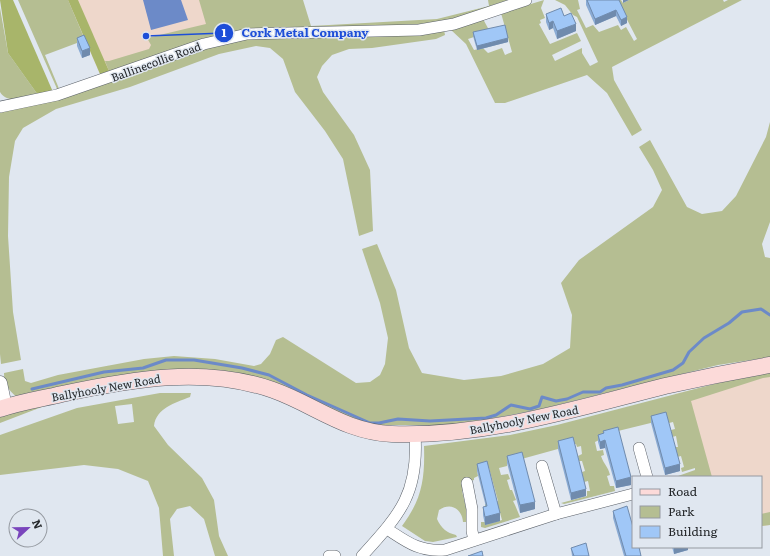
<svg xmlns="http://www.w3.org/2000/svg" width="770" height="556" font-family="Literata,serif">
  <style>
    .industrial { fill: #eed7cb }
    .green { fill: #b5be92; fill-rule: evenodd }
    .forest { fill: #a8b56a }
    .water { fill: #6c8ac8 }
    .lines { fill: none; stroke-linecap: round; stroke-linejoin: round }
    .stream { stroke: #6c8ac8; stroke-width: 3 }
    .minor-casing { stroke: #5b6169; stroke-width: 12 }
    .tertiary-casing { stroke: #5b6169; stroke-width: 15 }
    .secondary-casing { stroke: #5b6169; stroke-width: 17 }
    .minor { stroke: #fff; stroke-width: 11 }
    .tertiary { stroke: #fff; stroke-width: 14 }
    .secondary { stroke: #fcdad9; stroke-width: 16 }
    .wall { fill: #8aabd4 }
    .shaded-wall { fill: #708bad }
    .building { fill: #a0c7f7; stroke: #708bad }
    .labels { text-anchor: middle; stroke-width: 3; stroke-linejoin: round; paint-order: stroke }
    .street-label { font-size: 11px; fill: #24272a; stroke: #e0e7f0 }
    .leader { fill: none; stroke: #1d4ed8; stroke-width: 1.5 }
    .callout-dot { fill: #1d4ed8; stroke: #e0e7f0; stroke-width: 1.5 }
    .mark-label { font-size: 12px; text-anchor: middle; font-weight: bold; fill: #fff }
    .callout-label { font-size: 12px; text-anchor: middle; font-weight: bold; fill: #1d4ed8; stroke: #e0e7f0; stroke-width: 3; stroke-linejoin: round; paint-order: stroke }
  </style>
  <rect width="100%" height="100%" fill="#e0e7f0"/>
  <g class="industrial">
    <polygon points="68,0 248,0 254,25 100,74"/>
    <polygon points="770,372 770,525 761,526 761,477 698,477 675,394"/>
  </g>
  <g class="green">
    <polygon points="18,0 68,0 85,40 45,55 60,91 58,91"/>
    <polygon points="199,0 303,0 311,26 437,19 489,6 488,0 508,0 490,6 487,10 453,20 403,26 256,29 101,77 100,74 109,71 105,61 109,61 149,49 151,45 147,38 206,24"/>
    <polygon points="544,0 541,8 545,18 540,20 541,23 539,24 550,44 577,33 581,41 552,55 555,61 582,48 582,53 590,66 598,62 577,17 573,15 565,5 555,0 578,0 580,9 577,10 586,28 593,25 599,32 618,25 621,30 626,27 634,41 637,39 617,0 621,0 623,3 629,0 723,0 724,2 728,0 742,0 612,67 614,80 642,130 632,136 607,93 587,75 505,103 495,103 466,44 450,29 483,19 489,30 477,31 474,37 468,39 474,50 483,48 488,53 502,48 505,55 512,52 501,13"/>
    <path d="M0,8L8,53L38,95C26,97 8,105 0,92Z"/>
    <polygon points="444,30 445,35 436,39 372,48 349,49 332,55 322,66 317,77 323,92 354,135 370,170 373,231 359,236 343,159 325,131 295,92 283,59 270,48 256,46 219,54 130,87 56,109 23,128 15,141 9,177 8,236 13,312 21,360 1,364 0,354 0,113 2,111 218,45 249,37"/>
    <path d="M770,122V222L762,244L765,257L770,258V357L718,365L541,409L479,421L446,425H375L211,370C146,365 81,384 17,397C8,390 4,384 4,373L23,369L25,381L31,383L58,375L144,359L174,356L215,359L254,366L261,364L270,354L276,340L283,337L356,383L370,382L380,375L385,364L388,338L380,303L362,249L377,244L396,290L409,348L422,373L464,380L501,376L543,364L570,348L572,315L561,283L579,260L653,207L662,190L653,170L639,147L650,140L687,207L702,214L722,211L736,196L766,137Z"/>
    <path d="M770,372V377L763,378L691,401L712,477L678,476L695,470V468L682,472L681,468L684,467L681,456L677,457L675,447H678L676,436L672,437L671,430L675,429L673,422L669,423L667,419L618,431L595,442L597,451L603,450L604,455L601,456C604,465 608,466 610,475L607,476L610,486H614L615,491L564,504L561,503L587,496V491H590L588,481L584,482L582,472L585,471L582,461H579L578,456L582,454L581,446L577,447L576,444L507,463V466L499,468L501,475L508,474L510,479L507,480L510,490H512L516,500L513,501L515,505L520,517L485,528L481,527V522H485V525L502,520L499,509L485,510V504L498,501L489,468L477,471L478,476L474,478V480L463,483L465,490L462,491L466,508L469,509L468,522H463C462,509 451,502 439,510L437,519C441,528 447,533 456,535L457,537L433,542L425,541L402,526C422,499 425,479 424,446L510,435L557,425L718,383Z"/>
    <path d="M160,393H191L190,397C175,403 156,408 154,426L168,445L202,478L214,500L219,536L228,556H215L204,519L190,506L177,509L170,519L174,556H163L159,508L148,481L118,469L84,465L0,475V435L77,408ZM132,404L134,422L118,424L115,406Z"/>
    <polygon points="60,400 0,423 0,414"/>
    <polygon points="770,512 770,525 761,526 761,514"/>
  </g>
  <g class="forest">
    <polygon points="0,0 13,0 53,92 38,95 8,53"/>
    <polygon points="68,0 78,0 109,71 100,74"/>
  </g>
  <polygon class="water" points="143,0 181,0 188,20 151,30"/>
  <g class="lines">
    <polyline class="stream" points="32,389 104,372 143,368 166,360 194,360 242,368 269,375 307,395 370,423 379,423 398,419 430,421 486,418 496,415 511,405 530,409 539,406 542,397 556,401 567,399 583,392 600,392 606,388 622,385 673,370 683,363 689,352 704,338 729,323 742,312 761,309 770,315"/>
    <g class="minor-casing">
      <g id="minor">
        <polyline points="0,107 57,95 204,44 247,34 419,30 454,24 526,0"/>
        <polyline points="639,448 647,477"/>
        <polyline points="542,466 556,514"/>
        <polyline points="467,483 472,509 472,531 474,540"/>
        <path d="M387,529C407,542 419,552 445,550L556,514L633,494"/>
        <polyline points="329,556 335,556"/>
        <path d="M362,556C400,514 419,494 415,434"/>
      </g>
    </g>
    <g class="tertiary-casing">
      <polyline id="tertiary" points="0,383 5,407"/>
    </g>
    <g class="secondary-casing">
      <path id="secondary" d="M0,409C20,402 41,399 62,394C132,379 204,366 273,390C315,405 345,432 392,434C486,437 574,409 665,386C700,378 735,371 770,365"/>
    </g>
    <use href="#minor" class="minor"/>
    <use href="#tertiary" class="tertiary"/>
    <use href="#secondary" class="secondary"/>
  </g>
  <g class="wall">
    <polygon points="586,0 619,0 627,23 621,26 616,16 595,25 586,5"/>
    <polygon points="546,14 564,16 576,31 557,39 553,28 549,30 546,22"/>
    <polygon points="473,32 508,42 477,50 473,36"/>
    <polygon points="77,38 90,55 82,58 77,46"/>
    <polygon points="651,416 680,471 665,475 651,423"/>
    <polygon points="603,431 631,485 616,488 605,448 600,449 598,442 598,435 603,434"/>
    <polygon points="558,441 586,496 571,500 558,449"/>
    <polygon points="507,456 535,509 520,513 507,463"/>
    <polygon points="477,464 500,521 485,525 483,515 483,507 486,507 477,471"/>
    <polygon points="613,511 641,556 624,556 613,518"/>
    <polygon points="672,547 688,547 688,550 674,554"/>
    <polygon points="571,548 589,556 572,556"/>
  </g>
  <g class="shaded-wall">
    <polygon points="623,0 629,0 623,3"/>
    <polygon points="616,10 616,16 595,25 595,19"/>
    <polygon points="627,17 627,23 621,26 621,20"/>
    <polygon points="553,21 553,28 549,30 549,23"/>
    <polygon points="576,24 576,31 557,39 557,31"/>
    <polygon points="508,38 508,42 477,50 477,46"/>
    <polygon points="90,48 90,55 82,58 82,51"/>
    <polygon points="605,440 605,448 600,449 600,442"/>
    <polygon points="680,464 680,471 665,475 665,468"/>
    <polygon points="631,477 631,485 616,488 616,481"/>
    <polygon points="586,489 586,496 571,500 571,493"/>
    <polygon points="535,502 535,509 520,513 520,505"/>
    <polygon points="500,513 500,521 485,525 485,517"/>
    <polygon points="674,547 688,547 688,550 674,554"/>
  </g>
  <g class="building">
    <polygon points="587,0 619,0 627,17 621,20 616,10 595,19"/>
    <polygon points="561,8 564,16 571,13 576,24 557,31 553,21 549,23 546,14"/>
    <polygon points="505,25 508,38 477,46 473,32"/>
    <polygon points="84,35 90,48 82,51 77,38"/>
    <polygon points="666,412 680,464 665,468 651,416"/>
    <polygon points="618,427 631,477 616,481 605,440 600,442 598,435 604,433 603,431"/>
    <polygon points="573,437 586,489 571,493 558,441"/>
    <polygon points="522,452 535,502 520,505 507,456"/>
    <polygon points="487,461 500,513 485,517 483,507 487,506 477,464"/>
    <polygon points="627,506 633,527 633,547 639,547 641,556 626,556 613,511"/>
    <polygon points="586,543 589,556 574,556 571,548"/>
    <polygon points="482,551 483,556 468,556"/>
  </g>
  <g class="labels">
    <g class="street-label">
      <text transform="translate(156 62) rotate(-20)" y="4">Ballinecollie Road</text>
      <text transform="translate(106 388) rotate(-10)" y="4">Ballyhooly New Road</text>
      <text transform="translate(524 420) rotate(-11)" y="4">Ballyhooly New Road</text>
    </g>
  </g>
  <path class="leader" d="M146 36L224 33"/>
  <g class="callout-dot">
    <circle cx="146" cy="36" r="4"/>
    <circle cx="224" cy="33" r="10"/>
  </g>
  <g class="mark-label">
    <text x="224" y="37">1</text>
  </g>
  <g class="callout-label">
    <text x="305" y="37">Cork Metal Company</text>
  </g>
  <rect x="632" y="476" width="130" height="72" fill="#e0e7f0" stroke="#959aa1"/>
  <rect x="640" y="489" width="20" height="6" fill="#fcdad9" stroke="#959aa1"/>
  <text x="668" y="496" font-size="12" fill="#24272a">Road</text>
  <rect x="640" y="506" width="20" height="12" fill="#b5be92" stroke="#959aa1"/>
  <text x="668" y="516" font-size="12" fill="#24272a">Park</text>
  <rect x="640" y="526" width="20" height="12" fill="#a0c7f7" stroke="#959aa1"/>
  <text x="668" y="536" font-size="12" fill="#24272a">Building</text>
  <g transform="translate(28 528) rotate(68)"><circle r="19" fill="#e0e7f0" stroke="#959aa1"/>
  <path d="M0-3L7 15L0 10L-7 15Z" fill="#7945bc"/>
  <text y="-6" font-size="11" font-weight="bold" text-anchor="middle" fill="#24272a">N</text>
  </g>
</svg>
